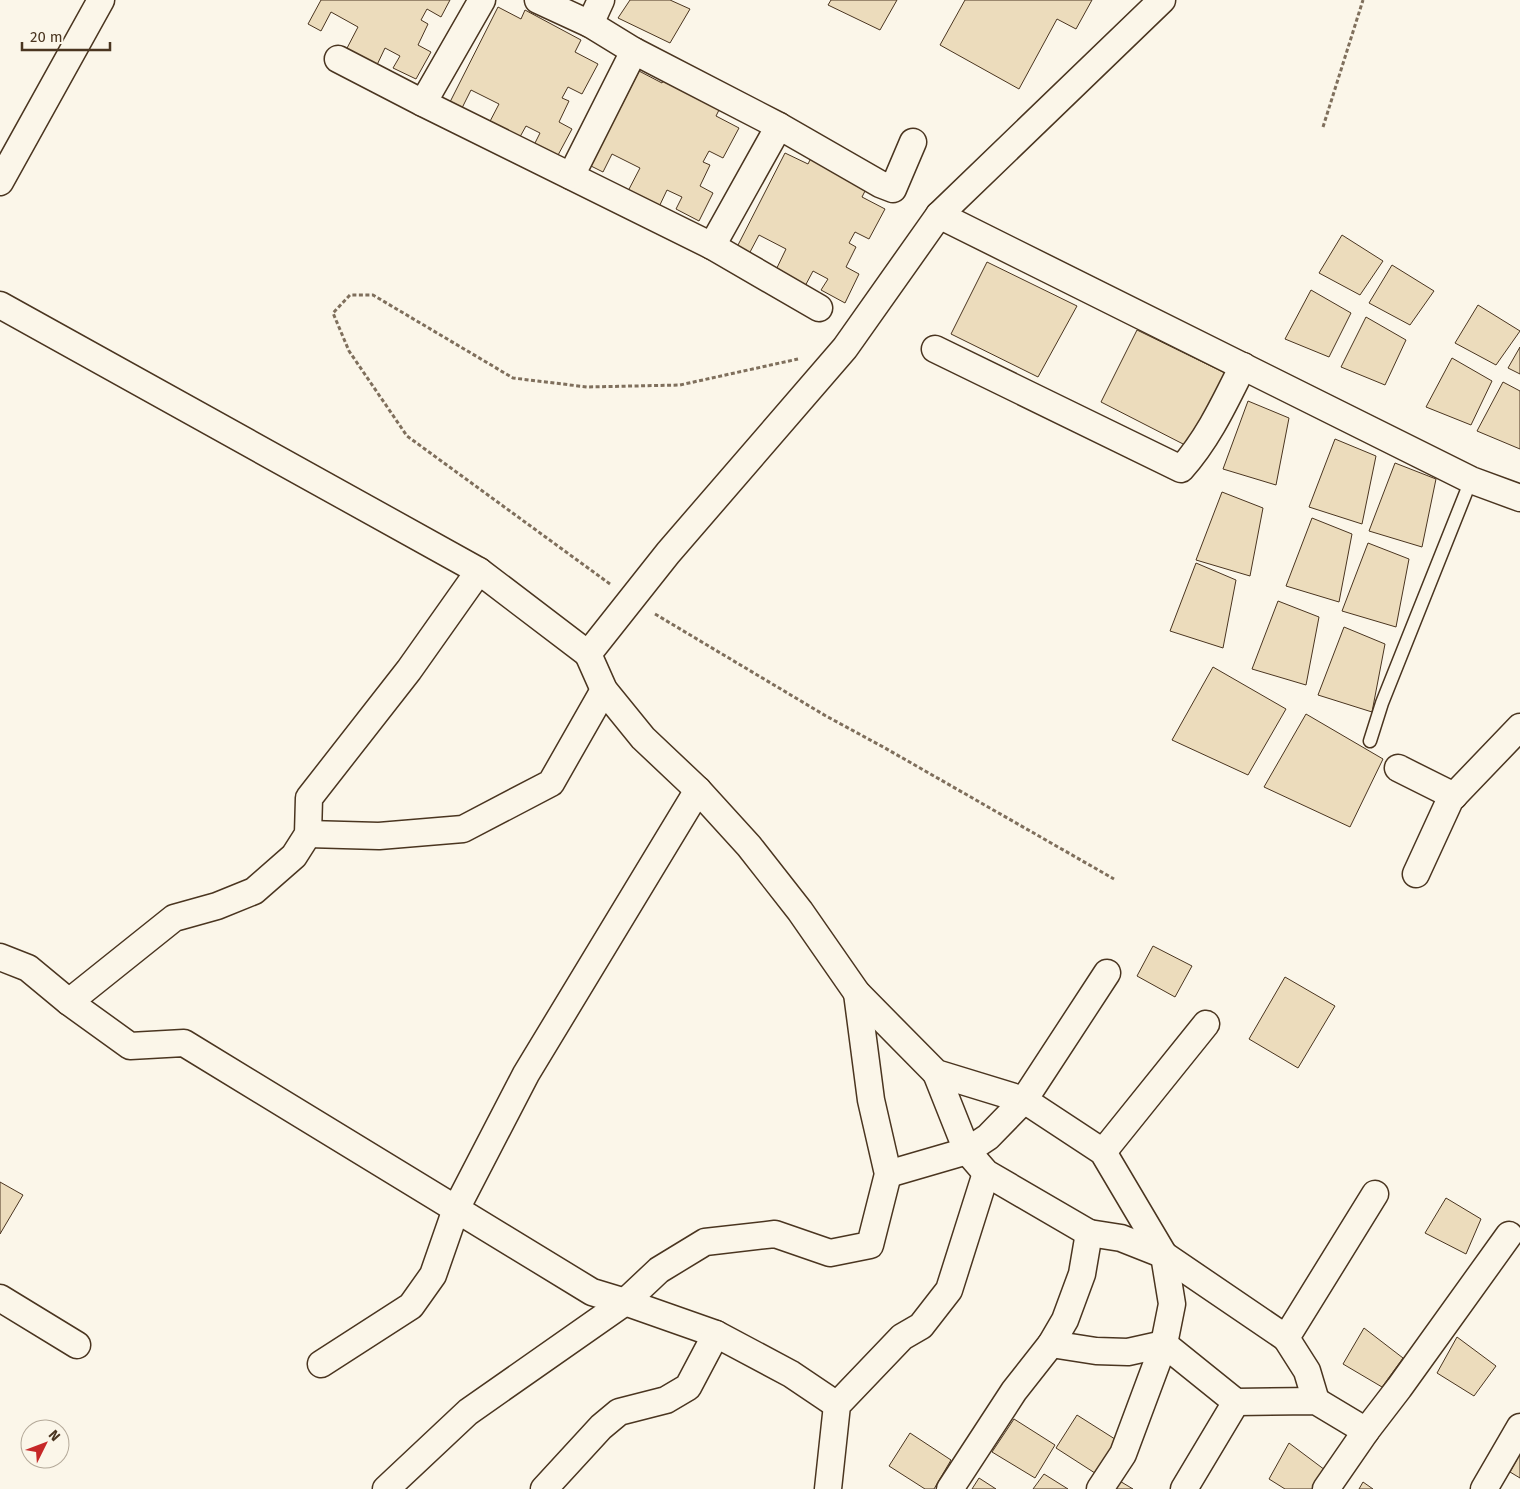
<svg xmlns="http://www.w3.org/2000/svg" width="1520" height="1489" font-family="'Fira Sans',sans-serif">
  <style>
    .building { fill: #ecdcbc; stroke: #4a3520 }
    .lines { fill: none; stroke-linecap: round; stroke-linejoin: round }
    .lane-casing { stroke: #4a3520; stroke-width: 15 }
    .street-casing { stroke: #4a3520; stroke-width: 29 }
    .path { stroke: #7f6f5c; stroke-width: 3; stroke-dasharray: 4 2.5; stroke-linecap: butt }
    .lane { stroke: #fbf6e9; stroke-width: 12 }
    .street { stroke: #fbf6e9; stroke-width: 26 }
  </style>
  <rect width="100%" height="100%" fill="#fbf6e9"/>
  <g class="building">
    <polygon points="321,0 450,0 441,17 427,9 421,20 428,24 418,45 431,52 416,79 393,68 400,56 385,48 376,67 345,52 358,27 331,12 321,31 308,24"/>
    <polygon points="630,0 670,0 690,9 670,43 618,18"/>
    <polygon points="831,0 897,0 880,30 828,5"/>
    <polygon points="965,0 1092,0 1076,29 1057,19 1019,89 940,45"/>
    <polygon points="498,7 521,19 525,10 581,40 575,52 598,64 582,94 568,87 562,98 569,101 559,122 572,129 557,157 534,145 540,133 526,126 516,144 486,129 499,104 471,90 462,108 450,102"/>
    <polygon points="639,71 662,83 666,75 722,104 716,116 739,128 723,158 709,151 703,162 710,165 700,186 713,193 699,221 676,209 682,197 667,190 658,209 627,193 640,168 612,154 603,172 591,166"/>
    <polygon points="785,153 808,164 812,156 868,185 862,197 885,209 869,239 855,232 849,243 856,247 846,267 859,274 845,303 821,290 828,279 813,271 803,290 774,274 786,249 759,235 749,254 737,247"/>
    <polygon points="1342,235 1383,261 1360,295 1319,273"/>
    <polygon points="987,262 1077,306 1038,377 951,334"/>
    <polygon points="1392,265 1434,291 1410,325 1369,303"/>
    <polygon points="1311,290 1351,313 1329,357 1285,339"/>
    <polygon points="1478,305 1520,331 1496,365 1455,343"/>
    <polygon points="1366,317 1406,340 1385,385 1341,367"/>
    <polygon points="1137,330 1227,374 1187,446 1101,402"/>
    <polygon points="1520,347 1520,374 1508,368"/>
    <polygon points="1452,358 1492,381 1471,425 1426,407"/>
    <polygon points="1503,382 1520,391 1520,449 1477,431"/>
    <polygon points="1248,401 1289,418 1276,485 1223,469"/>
    <polygon points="1335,439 1376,456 1362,524 1309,507"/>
    <polygon points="1395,463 1436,479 1422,547 1369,531"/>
    <polygon points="1222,492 1263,508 1250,576 1196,560"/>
    <polygon points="1312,518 1352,534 1339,602 1286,586"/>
    <polygon points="1368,543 1409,559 1396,627 1342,611"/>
    <polygon points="1196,563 1236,580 1223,648 1170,631"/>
    <polygon points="1278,601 1319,617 1306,685 1252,669"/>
    <polygon points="1344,627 1385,644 1372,712 1318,695"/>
    <polygon points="1213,667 1286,709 1248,775 1172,740"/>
    <polygon points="1306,714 1383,759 1350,827 1264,787"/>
    <polygon points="1153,946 1192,966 1175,997 1137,976"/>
    <polygon points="1285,977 1335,1006 1298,1068 1249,1039"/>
    <polygon points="0,1182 23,1195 0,1234"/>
    <polygon points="1446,1198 1481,1219 1466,1254 1425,1233"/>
    <polygon points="1364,1328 1403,1358 1382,1387 1343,1364"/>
    <polygon points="1457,1337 1496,1366 1474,1396 1437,1373"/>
    <polygon points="1077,1415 1118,1441 1098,1475 1056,1448"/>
    <polygon points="1014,1419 1055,1445 1035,1478 992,1452"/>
    <polygon points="910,1433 951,1460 934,1489 925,1489 889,1466"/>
    <polygon points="1289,1443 1329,1473 1317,1489 1285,1489 1269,1479"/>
    <polygon points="1520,1454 1520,1478 1510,1472"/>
    <polygon points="1044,1474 1068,1489 1033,1489"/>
    <polygon points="979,1478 996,1489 972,1489"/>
    <polygon points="1118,1480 1133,1489 1112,1489"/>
    <polygon points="1363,1482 1373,1489 1359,1489"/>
  </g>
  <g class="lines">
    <g class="lane-casing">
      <polyline id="lane" points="1370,741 1382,703 1471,480"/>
    </g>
    <g class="street-casing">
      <g id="street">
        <polyline points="538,0 590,24 634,51 779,126 880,184 893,189 913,142"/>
        <polyline points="590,24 601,0"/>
        <polyline points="338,59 423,103 712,246 819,308"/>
        <polyline points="423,103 482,0"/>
        <polyline points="571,176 634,51"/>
        <polyline points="0,182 101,0"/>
        <polyline points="939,215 1471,480 1520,498"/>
        <polyline points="712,246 779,126"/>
        <polyline points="0,305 479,571"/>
        <path d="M935,349L1181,469C1208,439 1225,402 1243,366"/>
        <polyline points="1398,768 1454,796"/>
        <polyline points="308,834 379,836 463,829 551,783 604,690"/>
        <polyline points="1416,874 1450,800 1520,727"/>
        <polyline points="0,957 28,968 69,1002 130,1046 184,1043 592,1292 625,1302 716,1334 791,1374 837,1405"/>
        <polyline points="1107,973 1024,1100 1103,1152 1164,1255 1172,1304 1164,1344 1236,1402 1316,1401 1366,1431"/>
        <polyline points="69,1002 174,918 217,906 254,891 294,856 308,834 309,798 409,670 479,571 588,654"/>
        <polyline points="936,1073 967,1151 986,1173 1089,1233"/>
        <polyline points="1103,1152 1206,1024"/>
        <polyline points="888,1174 967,1151 988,1137 1024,1100 936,1073 857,993 800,911 749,846 698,790 643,738 604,690 588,654 668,553 845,348 939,215 1162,0"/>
        <polyline points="0,1298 77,1345"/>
        <polyline points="1051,1344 1096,1351 1128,1352 1164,1344"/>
        <polyline points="321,1364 411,1306 433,1275 456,1209 526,1074 698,790"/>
        <polyline points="1316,1401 1307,1371 1286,1338 1375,1194"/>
        <polyline points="386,1489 468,1412 625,1302 659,1270 705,1242 775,1234 830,1253 870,1245 888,1174 871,1100 857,993"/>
        <polyline points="544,1489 601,1427 619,1412 666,1400 688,1387 716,1334"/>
        <polyline points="828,1489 837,1405 902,1337 921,1326 949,1290 986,1173"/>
        <polyline points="950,1489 1014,1391 1051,1344 1065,1320 1082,1274 1089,1233 1121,1238 1164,1255 1286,1338"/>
        <polyline points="1100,1489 1123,1454 1164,1344"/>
        <polyline points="1184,1489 1236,1402"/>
        <polyline points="1326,1489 1366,1431 1399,1388 1509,1235"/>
        <polyline points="1484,1489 1520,1427"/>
      </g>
    </g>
    <g class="path">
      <polyline points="1323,127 1363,0"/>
      <polyline points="610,584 407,436 349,351 333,313 350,295 373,295 513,378 587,387 680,385 798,359"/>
      <polyline points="655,614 826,716 885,748 1114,879"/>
    </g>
    <use href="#lane" class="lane"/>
    <use href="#street" class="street"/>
  </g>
  <g transform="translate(45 1444) rotate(48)"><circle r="24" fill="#fbf6e9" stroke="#b4a999"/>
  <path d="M0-4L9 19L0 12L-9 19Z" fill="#c62828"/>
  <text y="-8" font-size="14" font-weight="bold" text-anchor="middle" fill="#4a3520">N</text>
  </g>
  <path d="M22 42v8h88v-8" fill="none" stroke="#4a3520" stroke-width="2.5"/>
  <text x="30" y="42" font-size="15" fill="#4a3520" stroke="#fbf6e9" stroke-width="4" paint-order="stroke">20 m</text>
</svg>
